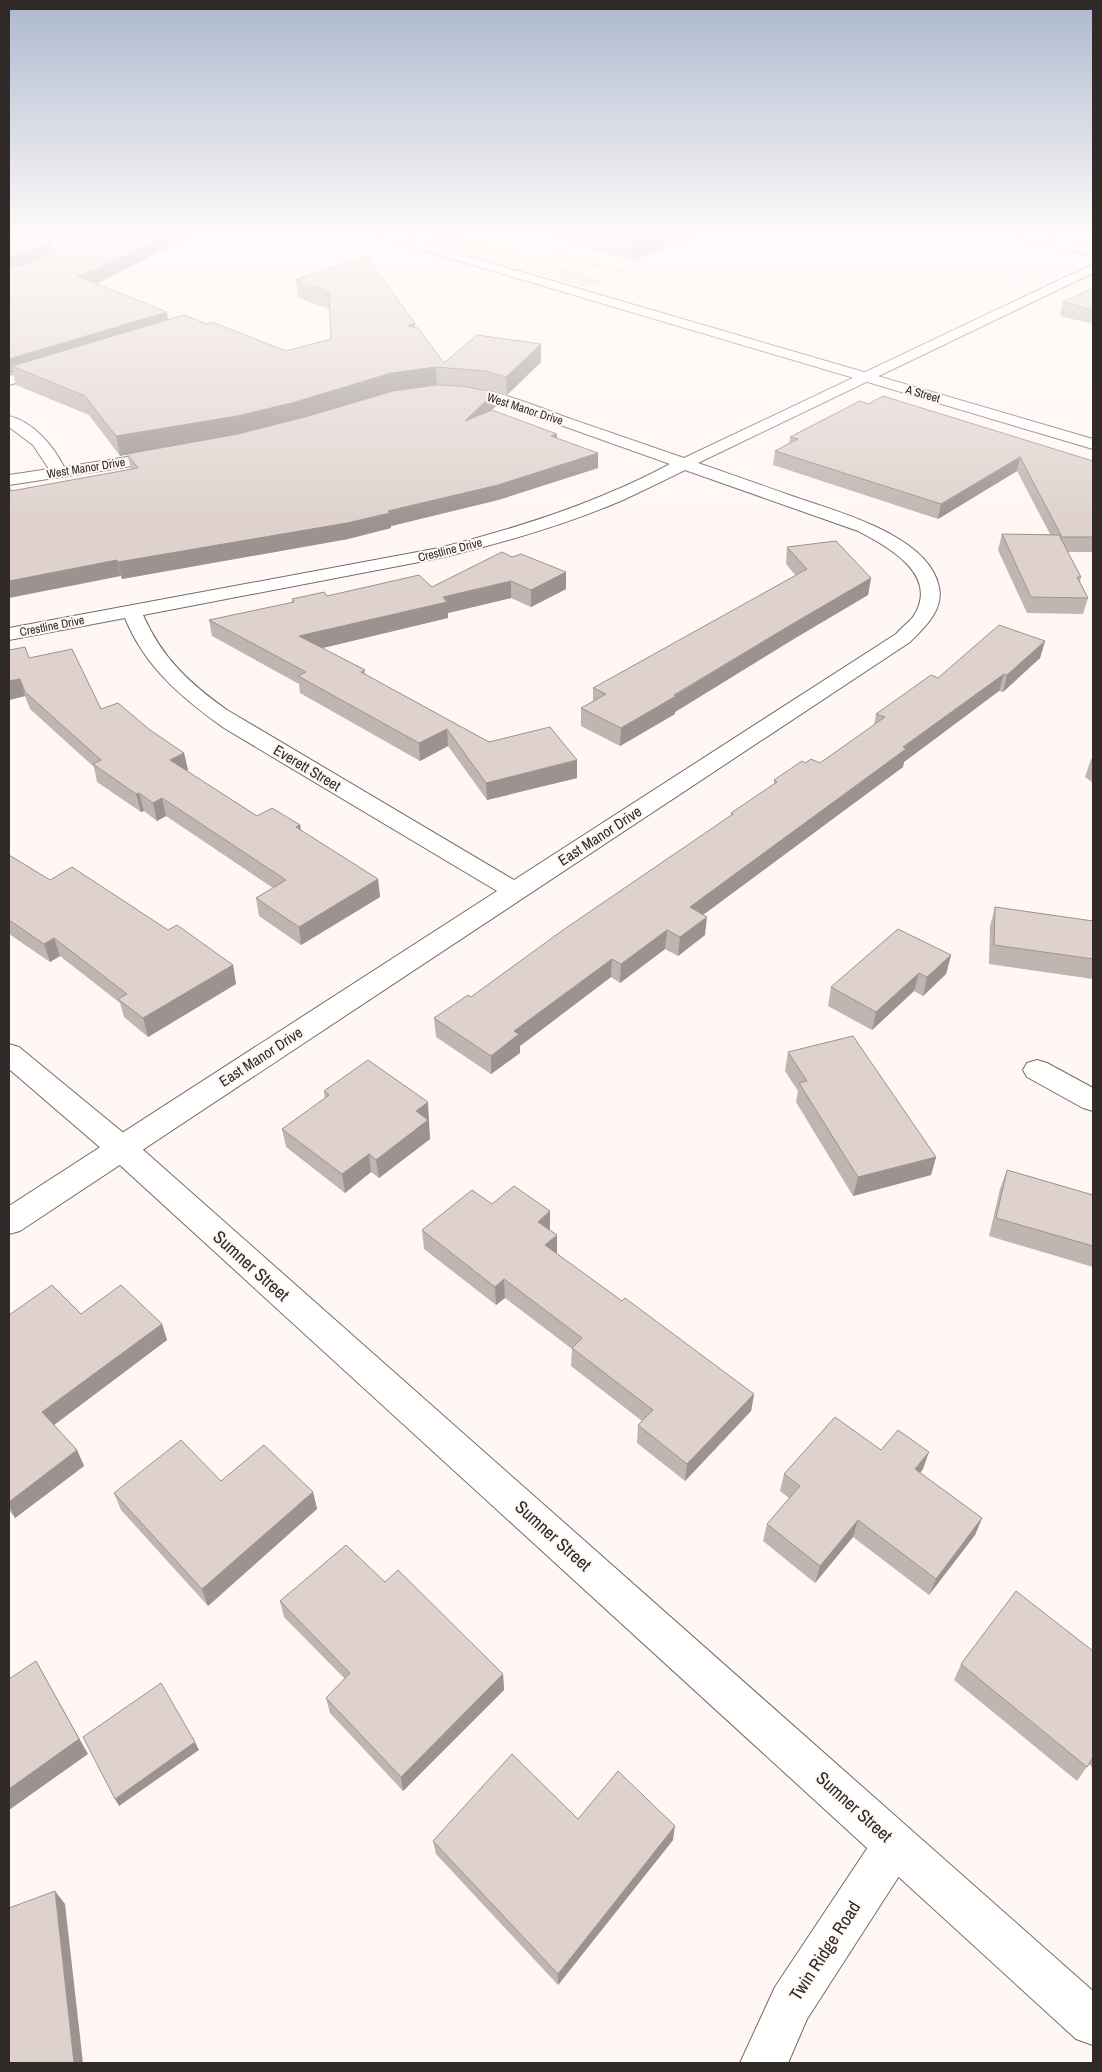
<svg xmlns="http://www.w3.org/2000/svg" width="1102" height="2072" font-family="'Archivo Narrow',sans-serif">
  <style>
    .green { fill: #fadacd }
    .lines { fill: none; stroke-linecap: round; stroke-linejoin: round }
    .minor-casing { stroke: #766b66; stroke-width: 2 }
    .tertiary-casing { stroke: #766b66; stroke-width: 2 }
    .secondary-casing { stroke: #766b66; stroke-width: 2 }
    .minor { fill: #fff; fill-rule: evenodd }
    .tertiary { fill: #fff; fill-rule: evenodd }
    .secondary { fill: #fff; fill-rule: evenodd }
    .wall { fill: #c0b5b0 }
    .shaded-wall { fill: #9c9390 }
    .building { fill: #dfd2cd; stroke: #9c9390 }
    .labels { text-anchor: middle; stroke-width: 4; stroke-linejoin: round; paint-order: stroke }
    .far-street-label { font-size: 12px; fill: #302b29; stroke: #fff7f3 }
    .street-label { font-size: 15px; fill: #302b29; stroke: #fff7f3 }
    .near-street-label { font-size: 18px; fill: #302b29; stroke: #fff7f3 }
  </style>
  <rect width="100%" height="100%" fill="#fff7f3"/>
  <g class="green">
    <polygon points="415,234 448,234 595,277 601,284 594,286"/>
    <polygon points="457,248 590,286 579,286 453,249"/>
    <polygon points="559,252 628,271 631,273 614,273 550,255"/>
  </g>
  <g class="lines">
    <g class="minor-casing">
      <g id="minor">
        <path d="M34,234C49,234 58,235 67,248C57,270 30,275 9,280V272C24,268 47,264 55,248L51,244Z"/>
        <polygon points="1008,234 1030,234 1093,248 1093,256 1010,236"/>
        <path d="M1093,264V273L698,463C730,474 761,485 792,496C835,511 929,535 939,587C944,610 924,628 910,642L20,1231L9,1234V1206L497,891L224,728C182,698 145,667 125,618L9,640V628L439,548C497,533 556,516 611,492C631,484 651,474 670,464L507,406L482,399L453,395L451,392L453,389C481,382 543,409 571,419C609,432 646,445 684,458ZM685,470L858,531C888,547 941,575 913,617C908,623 901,628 896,634L514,880L227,710C189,683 162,658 143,615L440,558C502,543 565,525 623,500C644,490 665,480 685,470Z"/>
        <polygon points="51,364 56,365 58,368 56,371 9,385 9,376"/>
        <path d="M9,416C33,422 53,445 64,467L165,451L171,453L173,456L171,459L165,461L9,485V475L49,469L33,445L9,427Z"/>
        <polygon points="1037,1060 1047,1063 1093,1088 1093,1111 1083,1108 1027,1077 1023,1070 1027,1063"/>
        <polygon points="895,1822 910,1829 917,1844 910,1859 807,2019 788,2063 740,2063 775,1987 880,1829"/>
      </g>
    </g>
    <g class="tertiary-casing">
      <polygon id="tertiary" points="9,1044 19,1047 132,1140 1093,1991 1093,2045 1076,2039 110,1156 9,1069"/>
    </g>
    <g class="secondary-casing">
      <polygon id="secondary" points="373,234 392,234 1093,439 1093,449 375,236"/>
    </g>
    <use href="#minor" class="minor"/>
    <use href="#tertiary" class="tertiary"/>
    <use href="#secondary" class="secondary"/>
  </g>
  <g class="wall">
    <polygon points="9,234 53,248 50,252 39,259 48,256 61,244 63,241 61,239 54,234 50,234 195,234 97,283 168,320 206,324 286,351 331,339 329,309 298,298 296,280 302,279 302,277 415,327 444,363 541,362 507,395 495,393 496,406 492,410 557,438 598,453 598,468 498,500 391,526 391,528 348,539 122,579 121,576 11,491 131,469 127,454 120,456 89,415 16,385 13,373 9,374"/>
    <polygon points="538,234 697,234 697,237 632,260"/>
    <polygon points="1093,288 1093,324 1060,316 1063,302"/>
    <polygon points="790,437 1093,461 1093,552 1068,552 1081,577 1080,582 1088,598 1083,614 1027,613 998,550 1002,534 1050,534 1017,471 938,519 773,465 775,451 789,443"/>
    <polygon points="787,547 871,578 868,595 792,640 675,712 675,714 620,746 581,726 581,708 593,702 593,688 796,576 786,564"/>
    <polygon points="502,552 566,589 531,607 511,598 448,613 448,618 322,648 365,670 365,675 489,742 577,778 487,800 448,746 420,761 300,693 299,684 212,636 209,620 292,603 292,599 432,587"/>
    <polygon points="1045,641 1040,658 1003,692 999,691 904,762 903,767 703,915 705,935 678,956 665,949 620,983 611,977 520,1046 520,1053 491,1074 436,1037 434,1018 471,997 731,816 731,813 774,784 774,780 805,763 820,763 874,725 876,714 938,678"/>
    <polygon points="29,658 101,709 150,730 184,753 188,770 187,771 257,816 300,825 301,831 378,879 380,897 301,945 259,916 256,898 273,888 166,816 157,821 144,811 141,812 97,782 94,767 30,709 25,696 9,700"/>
    <polygon points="1093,758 1093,783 1085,777 1091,759"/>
    <polygon points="9,855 50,880 168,930 233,965 236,984 148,1037 124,1017 120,1003 60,956 50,962 9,934"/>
    <polygon points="995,907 1093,921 1093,979 989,964 990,926"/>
    <polygon points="951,955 946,974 923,996 914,991 872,1030 828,1006 831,987"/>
    <polygon points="788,1052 936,1157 931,1175 853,1196 796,1102 798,1091 785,1071"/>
    <polygon points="324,1091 429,1121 428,1121 430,1139 379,1178 371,1172 345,1193 286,1147 282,1129 325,1099"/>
    <polygon points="1007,1170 1093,1195 1093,1267 989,1236 1000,1189"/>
    <polygon points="492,1204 550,1211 550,1230 557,1254 622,1301 754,1394 751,1411 685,1481 637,1443 638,1425 642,1421 571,1366 572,1349 505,1298 496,1305 424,1249 422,1230"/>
    <polygon points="81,1314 162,1324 167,1340 54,1425 77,1450 84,1466 15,1518 9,1510 9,1315"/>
    <polygon points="881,1450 923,1469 920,1473 982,1518 975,1535 929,1595 853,1537 815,1583 763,1541 767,1524 789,1498 780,1491 784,1474"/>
    <polygon points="313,1492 317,1509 208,1606 121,1510 114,1493"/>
    <polygon points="385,1582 503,1674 504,1690 403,1791 330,1713 326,1698 345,1679 284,1617 280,1601"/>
    <polygon points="1093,1651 1093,1768 1089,1764 1077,1781 954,1680 961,1664"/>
    <polygon points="578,1819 673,1840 558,1985 436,1854 433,1841"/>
  </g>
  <g class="shaded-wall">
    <polygon points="169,234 195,234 96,284 77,276"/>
    <polygon points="655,234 697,234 697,237 632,260 632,242"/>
    <polygon points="50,236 53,248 50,252 34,263 9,270 9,257"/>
    <polygon points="167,312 169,326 12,366 13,373 9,374 9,359"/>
    <polygon points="415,323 416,341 407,326"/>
    <polygon points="541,344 541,362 507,395 506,377"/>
    <polygon points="436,367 437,386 240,435 120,456 116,436 391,373"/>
    <polygon points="495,392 496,406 466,435 465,421"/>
    <polygon points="557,434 557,448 551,436"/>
    <polygon points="598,453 598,468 498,500 391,526 391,528 348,539 122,579 118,562 388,511"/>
    <polygon points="1020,457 1017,471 938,519 941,504"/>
    <polygon points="117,560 121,576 9,598 9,581"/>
    <polygon points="566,572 566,589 531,607 531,590"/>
    <polygon points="871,578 868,595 792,640 675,712 675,714 620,746 621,728 794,623"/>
    <polygon points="511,581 511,598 448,613 448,618 302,653 299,636 443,597"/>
    <polygon points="1045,641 1040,658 1003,692 1007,675"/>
    <polygon points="1004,674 999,691 904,762 903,767 688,926 690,907 903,747"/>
    <polygon points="20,679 25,696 9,700 9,681"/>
    <polygon points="447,729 448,746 420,761 419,743"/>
    <polygon points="184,753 188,770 174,777 170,760"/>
    <polygon points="577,760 577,778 487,800 486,783"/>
    <polygon points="139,793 144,811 141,812 136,794"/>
    <polygon points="162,798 166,816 157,821 153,803"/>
    <polygon points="300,825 303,843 296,827"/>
    <polygon points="378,879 380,897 301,945 299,927"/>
    <polygon points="707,917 705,935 678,956 680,937"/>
    <polygon points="667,930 665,949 620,983 621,964"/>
    <polygon points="54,938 60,956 50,962 44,944"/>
    <polygon points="951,955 946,974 923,996 927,977"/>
    <polygon points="612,959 611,977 520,1046 520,1053 491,1074 491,1056 514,1031"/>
    <polygon points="233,965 236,984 148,1037 143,1018"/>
    <polygon points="919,973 914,991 872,1030 876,1012"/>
    <polygon points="428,1102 430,1139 379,1178 376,1160 416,1111"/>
    <polygon points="369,1154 371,1172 345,1193 342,1174"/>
    <polygon points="936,1157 931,1175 853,1196 858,1177"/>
    <polygon points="550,1211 550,1230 538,1240 538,1222"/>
    <polygon points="557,1235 557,1254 545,1245"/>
    <polygon points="504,1279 505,1298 496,1305 495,1287"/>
    <polygon points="162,1324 167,1340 50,1428 42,1412"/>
    <polygon points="754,1394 751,1411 685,1481 687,1464"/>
    <polygon points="77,1450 84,1466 15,1518 9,1505 9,1502"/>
    <polygon points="929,1452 923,1469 909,1487 915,1469"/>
    <polygon points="313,1492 317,1509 208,1606 202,1589"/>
    <polygon points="982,1518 975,1535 929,1595 936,1579"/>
    <polygon points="858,1520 853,1537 815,1583 820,1566"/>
    <polygon points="36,1661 88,1754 9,1810 9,1789"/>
    <polygon points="503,1674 504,1690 403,1791 401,1777"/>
    <polygon points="195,1742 199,1750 119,1806 115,1799"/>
    <polygon points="675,1826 673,1840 558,1985 558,1974"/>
    <polygon points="55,1891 65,1904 83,2063 74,2063"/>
  </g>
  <g class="building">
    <polygon points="9,234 47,234 50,236 47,240 31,250 9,257"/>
    <polygon points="64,234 169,234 93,271 77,276 167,312 9,359 9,268 32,263 48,256 61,244 66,237"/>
    <polygon points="603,234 655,234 632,242"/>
    <polygon points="366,257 415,323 407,326 418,328 444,363 477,335 541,344 506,377 485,371 436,367 391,373 292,403 237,416 116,436 85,396 12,366 184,315 206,324 212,322 286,351 331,339 329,292 296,280 305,278 302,277"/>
    <polygon points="1093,288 1093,310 1063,302"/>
    <polygon points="436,385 460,386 495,392 465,421 492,410 557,434 551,436 598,453 498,485 388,511 390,513 347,523 118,562 117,560 9,581 9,486 11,491 138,468 127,454 238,434 305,417 393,391"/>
    <polygon points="883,396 1093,461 1093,537 1062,537 1020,457 941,504 775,451 798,439 790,437 860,401 868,404"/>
    <polygon points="1002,534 1059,535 1081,577 1077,577 1088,598 1031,597"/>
    <polygon points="836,541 871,578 794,623 674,695 676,696 621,728 581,708 606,694 593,688 807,569 787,547"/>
    <polygon points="502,552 512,557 521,554 566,572 531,590 511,581 443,597 447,602 299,636 365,670 361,672 489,742 550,727 577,760 486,783 447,729 419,743 298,676 306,672 209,620 294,602 292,599 324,592 327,596 419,575 432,587"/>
    <polygon points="999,625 1045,641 1007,675 1004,674 903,747 906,749 690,907 707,917 680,937 667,930 621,964 612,959 514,1031 519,1034 491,1056 434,1018 468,995 471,997 563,930 733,814 731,813 777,782 774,780 802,761 805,763 811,759 820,763 885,717 876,714 931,675 938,678"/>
    <polygon points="25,647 29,658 72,649 101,709 118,703 150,730 184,753 170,760 257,816 272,808 300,825 296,827 378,879 299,927 256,898 286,880 162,798 153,803 139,793 136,794 93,764 101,760 25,692 20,679 9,681 9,650"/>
    <polygon points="9,855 50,880 72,867 168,930 177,925 233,965 143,1018 118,999 127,994 54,938 44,944 9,920"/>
    <polygon points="995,907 1093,921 1093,959 994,945"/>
    <polygon points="898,929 951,955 927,977 919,973 876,1012 831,987"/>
    <polygon points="853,1036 936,1157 858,1177 799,1083 807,1081 788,1052"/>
    <polygon points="368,1060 428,1102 416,1111 428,1120 376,1160 369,1154 342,1174 282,1129 329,1095 324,1091"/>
    <polygon points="1007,1170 1093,1195 1093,1246 996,1218"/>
    <polygon points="514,1186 550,1211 538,1222 557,1235 545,1245 622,1301 625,1298 754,1394 687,1464 638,1425 653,1410 572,1348 582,1338 504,1279 495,1287 422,1230 472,1190 492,1204"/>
    <polygon points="52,1285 81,1314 121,1285 162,1324 42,1412 77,1450 9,1502 9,1315"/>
    <polygon points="835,1417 881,1450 898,1430 929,1452 915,1469 982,1518 936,1579 858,1520 820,1566 767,1524 800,1486 784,1474"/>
    <polygon points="181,1440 221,1481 264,1445 313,1492 202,1589 114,1493"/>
    <polygon points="346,1545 385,1582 398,1570 503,1674 401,1777 326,1698 350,1673 280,1601"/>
    <polygon points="1016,1591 1093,1651 1093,1757 1087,1767 961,1664"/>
    <polygon points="36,1661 79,1739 9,1789 9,1679"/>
    <polygon points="161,1683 195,1742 115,1799 83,1737"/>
    <polygon points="512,1754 578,1819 618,1771 675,1826 558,1974 433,1841"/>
    <polygon points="55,1891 74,2063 9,2063 9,1908"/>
  </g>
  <linearGradient id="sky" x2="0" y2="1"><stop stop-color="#adb8ce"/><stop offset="0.45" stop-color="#fffbfa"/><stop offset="1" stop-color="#fffbfa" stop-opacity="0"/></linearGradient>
  <rect width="1102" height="524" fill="url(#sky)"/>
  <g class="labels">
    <g class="far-street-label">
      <text transform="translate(923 394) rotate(16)" y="4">A Street</text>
      <text transform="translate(525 409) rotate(18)" y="4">West Manor Drive</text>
      <text transform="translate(86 468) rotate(-9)" y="4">West Manor Drive</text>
      <text transform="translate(450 550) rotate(-14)" y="4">Crestline Drive</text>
      <text transform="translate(52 626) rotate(-11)" y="4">Crestline Drive</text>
    </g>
    <g class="street-label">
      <text transform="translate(307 768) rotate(31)" y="5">Everett Street</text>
      <text transform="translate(600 836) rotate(-33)" y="5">East Manor Drive</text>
      <text transform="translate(261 1057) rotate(-33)" y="5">East Manor Drive</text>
    </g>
    <g class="near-street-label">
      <text transform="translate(251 1266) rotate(42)" y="6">Sumner Street</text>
      <text transform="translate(553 1536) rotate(42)" y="6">Sumner Street</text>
      <text transform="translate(854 1807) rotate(42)" y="6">Sumner Street</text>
      <text transform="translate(825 1951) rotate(-57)" y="6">Twin Ridge Road</text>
    </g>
  </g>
  <rect width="1102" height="2072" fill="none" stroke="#302b29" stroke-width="20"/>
</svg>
